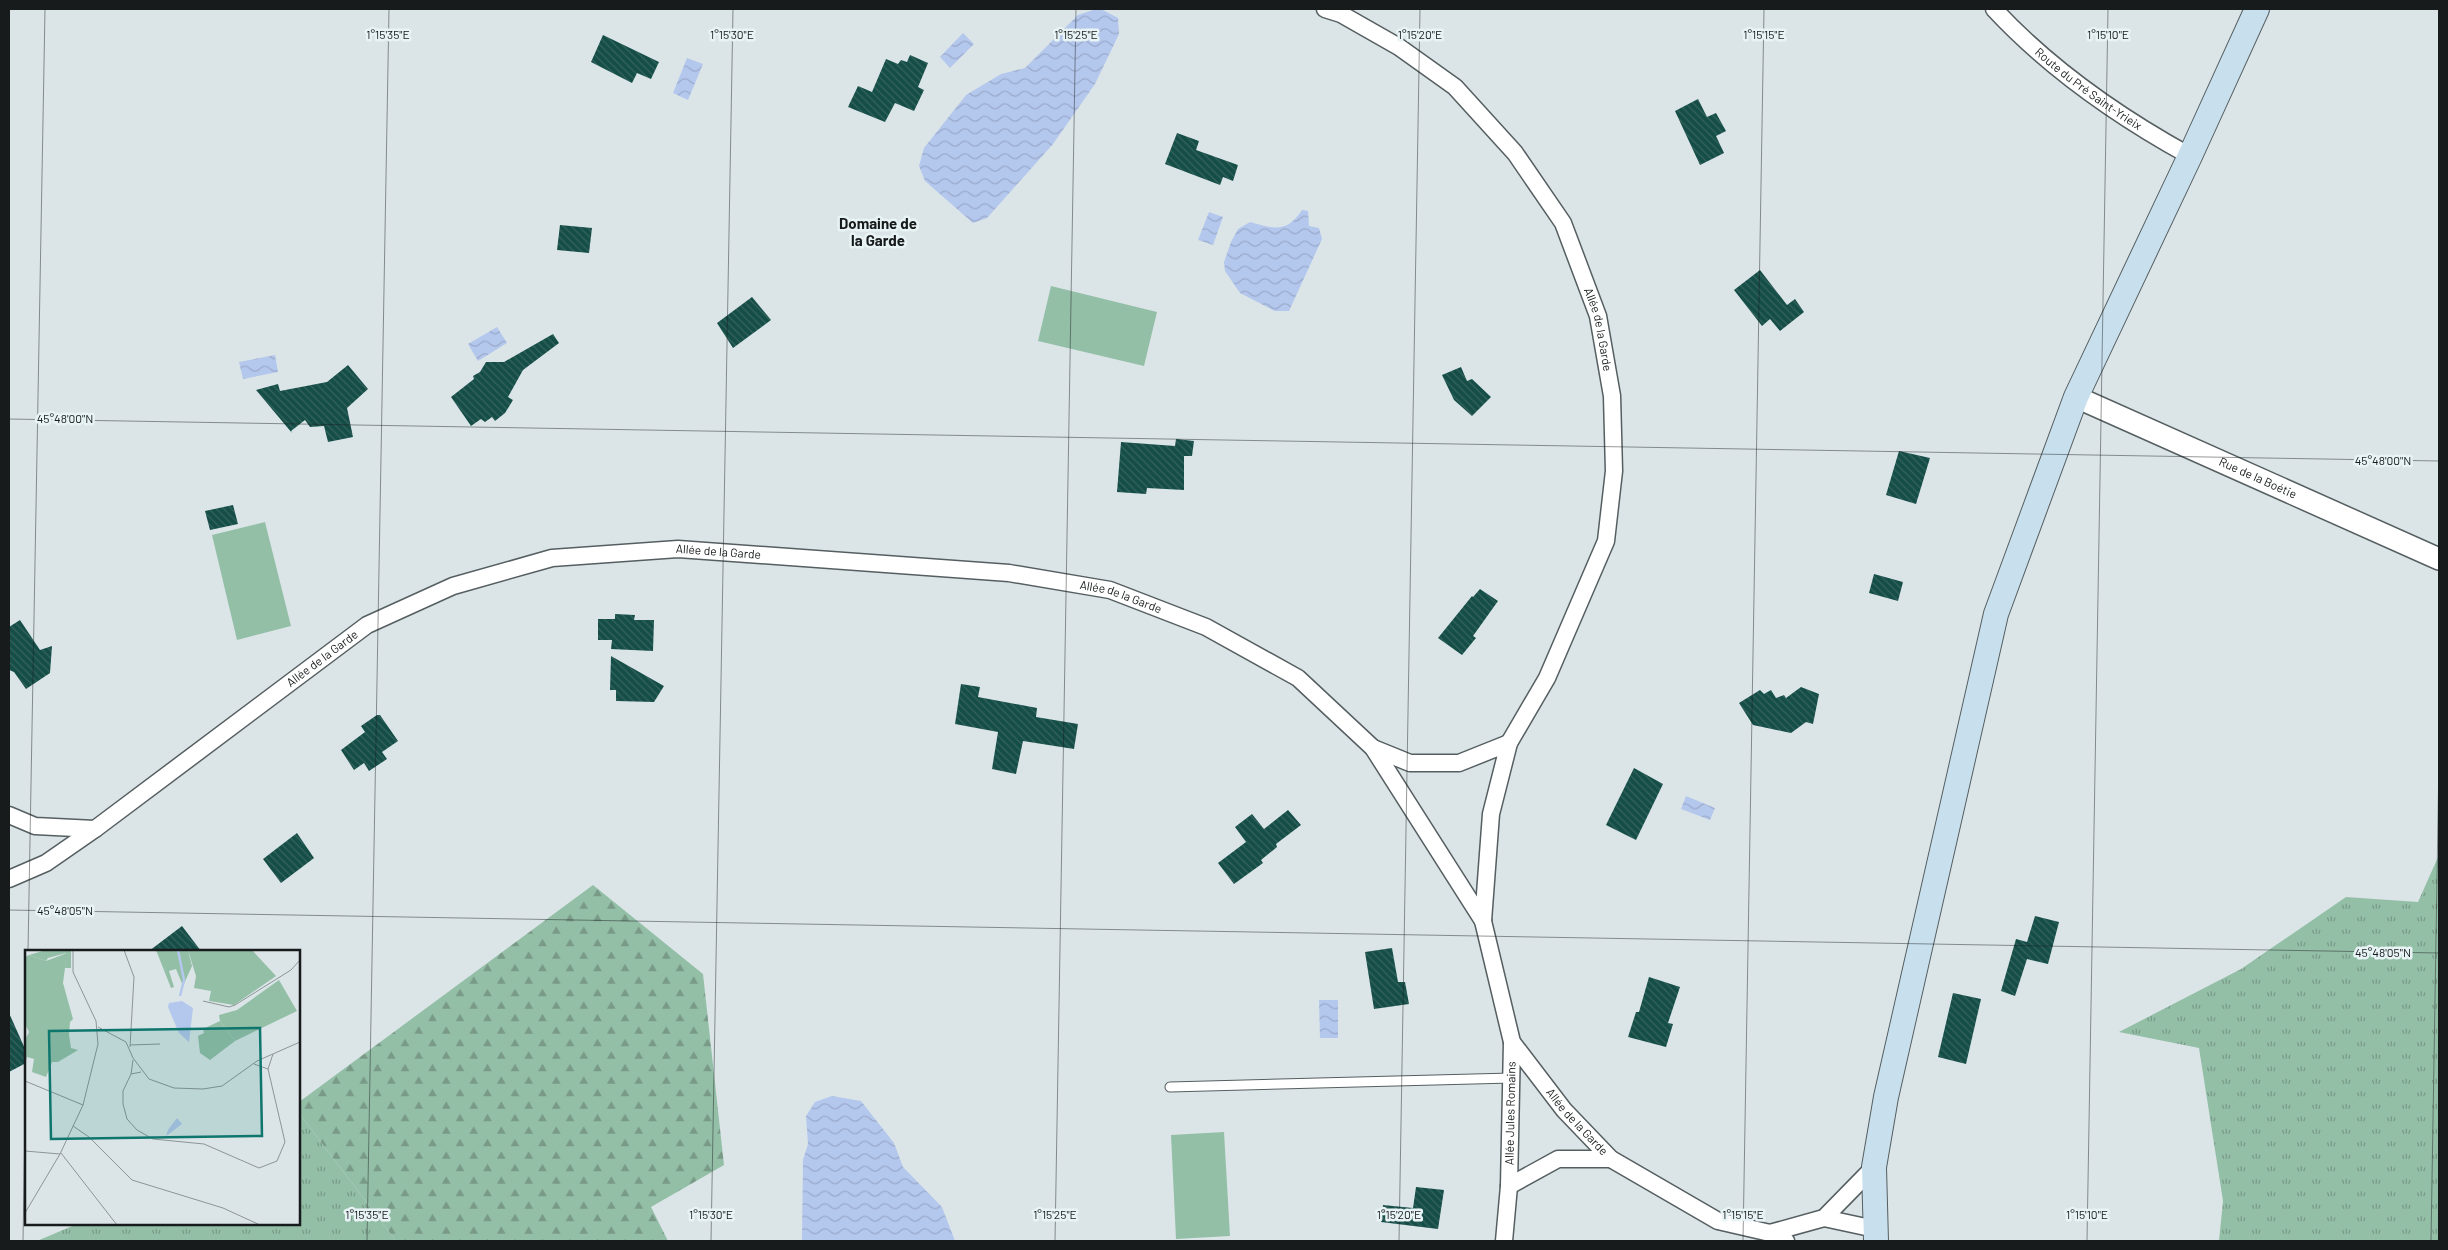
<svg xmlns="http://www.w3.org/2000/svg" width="2448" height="1250" font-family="Barlow,sans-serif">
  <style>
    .grass { fill: url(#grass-tufts) }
    .forest { fill: url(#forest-firs) }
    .garden { fill: #94bfa7 }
    .water { fill: url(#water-waves) }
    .building { fill: url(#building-back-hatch) }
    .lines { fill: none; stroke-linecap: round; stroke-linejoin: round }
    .service-casing { stroke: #555e60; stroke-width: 11 }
    .minor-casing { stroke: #555e60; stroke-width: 19 }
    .tertiary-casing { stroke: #555e60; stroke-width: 24 }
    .secondary-casing { stroke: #555e60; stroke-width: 26 }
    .service { stroke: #fff; stroke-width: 9 }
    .minor { stroke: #fff; stroke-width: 16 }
    .tertiary { stroke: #fff; stroke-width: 21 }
    .secondary { stroke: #c8e0ee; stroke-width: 24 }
    .ticks { fill: none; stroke: #181b1c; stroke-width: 1; stroke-opacity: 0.45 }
    .labels { text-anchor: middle; stroke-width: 5; stroke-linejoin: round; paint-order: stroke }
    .street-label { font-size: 12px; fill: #181b1c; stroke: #e8f3f5 }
    .quarter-label { font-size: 15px; font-weight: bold; fill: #181b1c; stroke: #e8f3f5 }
    .inset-river { fill: none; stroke: #b4c7ed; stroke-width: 2.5 }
    .inset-road { fill: none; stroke: #8d9496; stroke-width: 1 }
    .view { fill: #0f766e; fill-opacity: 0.15; stroke: #0f766e; stroke-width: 2.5 }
    .inset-edge { fill: none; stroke: #181b1c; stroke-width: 2.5 }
    .ticks-label { font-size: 12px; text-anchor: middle; fill: #181b1c; stroke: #e8f3f5; stroke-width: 5; stroke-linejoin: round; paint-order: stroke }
  </style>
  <defs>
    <pattern id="grass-tufts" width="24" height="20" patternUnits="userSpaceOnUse" patternTransform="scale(1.25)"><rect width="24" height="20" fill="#94bfa7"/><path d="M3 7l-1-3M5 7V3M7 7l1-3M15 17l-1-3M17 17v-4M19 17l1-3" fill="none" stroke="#789a87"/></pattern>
    <pattern id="forest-firs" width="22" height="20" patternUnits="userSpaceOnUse" patternTransform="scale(1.25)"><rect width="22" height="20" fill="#94bfa7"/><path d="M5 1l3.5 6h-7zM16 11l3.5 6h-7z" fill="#789a87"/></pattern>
    <pattern id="water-waves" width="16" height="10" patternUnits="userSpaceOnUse" patternTransform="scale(1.25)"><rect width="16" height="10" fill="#b4c7ed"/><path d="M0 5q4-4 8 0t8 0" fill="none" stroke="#9aaacb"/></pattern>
    <pattern id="building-back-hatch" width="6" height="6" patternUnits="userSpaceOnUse" patternTransform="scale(1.25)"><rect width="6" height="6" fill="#154d47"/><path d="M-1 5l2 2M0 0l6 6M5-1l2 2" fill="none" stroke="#36635e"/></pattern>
  </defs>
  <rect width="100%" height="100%" fill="#dbe5e8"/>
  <g class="grass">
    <polygon points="2439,855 2439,1241 2219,1241 2223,1201 2199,1048 2119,1032 2241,969 2346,897 2418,902"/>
    <polygon points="299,1113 396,1241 37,1241 77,1224 299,1224"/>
  </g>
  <polygon class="forest" points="593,885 703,974 724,1165 651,1207 668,1241 396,1241 299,1113 299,1102"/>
  <g class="garden">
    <polygon points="1051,286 1157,312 1144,366 1038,341"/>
    <polygon points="265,522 291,626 237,640 212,535"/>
    <polygon points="1224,1132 1230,1236 1176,1239 1171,1135"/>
  </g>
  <g class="water">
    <polygon points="1096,9 1101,9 1118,18 1119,34 1095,84 1053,144 987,218 973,223 925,181 919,166 924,148 966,95 1001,74 1025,68 1078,15"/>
    <polygon points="963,33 974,44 950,68 940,57"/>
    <polygon points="687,58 703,64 688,100 673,93"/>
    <path d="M1302,210L1308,211L1309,226L1319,228L1322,239L1289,311H1275L1240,293L1225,271L1224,262L1231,242L1238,229L1250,222C1274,229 1287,233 1302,210Z"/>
    <polygon points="1209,212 1223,217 1213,245 1198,240"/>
    <polygon points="497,327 507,343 478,361 468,344"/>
    <polygon points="275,355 278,372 243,379 239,362"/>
    <polygon points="1686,796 1715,808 1710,820 1681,809"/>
    <polygon points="1319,1000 1338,1000 1338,1038 1320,1038"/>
    <polygon points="832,1096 861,1101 894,1143 903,1167 942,1207 955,1241 802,1241 803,1160 808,1144 806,1116 815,1102"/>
  </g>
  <g class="building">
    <polygon points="603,35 659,62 651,79 637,73 632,83 591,62"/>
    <polygon points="910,55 928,63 918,87 924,90 914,111 895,103 885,122 848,107 858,86 872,92 886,59 898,64 901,60 907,62"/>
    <polygon points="1698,99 1707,117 1716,113 1726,131 1716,136 1724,153 1700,165 1675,111"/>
    <polygon points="1177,133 1199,141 1196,150 1238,165 1233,181 1223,177 1220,185 1165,164"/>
    <polygon points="560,225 592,228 589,253 557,250"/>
    <polygon points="1760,270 1787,305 1795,299 1804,312 1780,331 1770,319 1762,326 1734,290"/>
    <polygon points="752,297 771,320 733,348 717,323"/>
    <polygon points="553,334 559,343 523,370 508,397 513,400 505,413 495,421 492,417 485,422 481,419 471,426 451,397 474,379 473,376 480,372 486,362 504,362"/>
    <polygon points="348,365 368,389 347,408 353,437 328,442 324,426 310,427 305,420 291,431 292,433 256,390 278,384 280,391 327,382"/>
    <polygon points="1461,367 1467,381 1472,379 1491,397 1472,416 1454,400 1442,375"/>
    <polygon points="1176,439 1194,441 1192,456 1184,456 1184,490 1147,488 1146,494 1117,492 1121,442 1175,446"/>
    <polygon points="1899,451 1930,458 1916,504 1886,495"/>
    <polygon points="233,505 238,524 210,530 205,511"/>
    <polygon points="1874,574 1903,582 1898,601 1869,593"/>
    <polygon points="1480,589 1498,601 1473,636 1476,638 1462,655 1438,638 1472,596 1473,597"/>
    <polygon points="615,614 635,615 634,620 654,620 653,651 611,649 612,640 598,640 598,619 615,619"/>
    <polygon points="20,620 40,650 52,646 50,673 26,689 14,672 9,670 9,627"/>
    <polygon points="611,656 664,686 654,702 616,701 616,690 610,690"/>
    <polygon points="961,684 980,687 978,697 1037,708 1036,717 1078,724 1074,749 1023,741 1016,774 992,769 998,732 955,724"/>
    <polygon points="1801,687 1819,694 1813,724 1806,722 1791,733 1753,725 1739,703 1760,690 1764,694 1771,690 1776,698 1784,695 1786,698"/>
    <polygon points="377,715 380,715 398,741 382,752 387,759 369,771 364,763 354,770 341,750 365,732 361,726"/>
    <polygon points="1634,768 1663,784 1636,840 1606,825"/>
    <polygon points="1288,810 1301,825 1276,844 1277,847 1261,860 1263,863 1234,884 1218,863 1246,842 1235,827 1252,814 1264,829"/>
    <polygon points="297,833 314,858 281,883 263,859"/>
    <polygon points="2035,916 2059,922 2048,964 2027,959 2015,996 2001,991 2016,939 2027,942"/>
    <polygon points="182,926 201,951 149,951"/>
    <polygon points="1392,948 1398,982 1405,982 1409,1004 1374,1009 1365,952"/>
    <polygon points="1649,977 1680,987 1668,1023 1673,1024 1666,1047 1628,1037 1636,1012 1639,1012"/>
    <polygon points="1953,993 1981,999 1966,1064 1938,1057"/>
    <polygon points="9,1013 26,1051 26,1063 9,1072"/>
    <polygon points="1416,1187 1444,1190 1438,1229 1381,1222 1383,1205 1413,1208"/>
  </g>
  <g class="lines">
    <g class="service-casing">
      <polyline id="service" points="1170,1087 1512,1078"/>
    </g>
    <g class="minor-casing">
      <g id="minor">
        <path id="s1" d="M1325,9L1341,14L1399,47L1455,87L1515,153L1563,223L1598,316L1612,396L1614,471L1606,541L1547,678L1509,743"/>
        <path id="s2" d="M1994,9C2050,69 2119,117 2190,156"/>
        <polyline points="1373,748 1410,763 1459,763 1509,743 1491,814 1483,921"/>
        <polyline points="9,815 35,826 95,829"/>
        <path id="s3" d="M9,879L46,863L95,829L367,625L453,586L552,558L678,549L1009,573L1110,590L1206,627L1298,678L1373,748L1483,921L1512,1042L1564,1110L1611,1159L1718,1221L1770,1233L1786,1241"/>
        <polyline points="1509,1186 1558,1159 1611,1159"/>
        <polyline points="1824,1218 1875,1229"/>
        <polyline points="1770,1233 1824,1218 1874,1167"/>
        <path id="s4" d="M1504,1241L1509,1186L1512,1042"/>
      </g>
    </g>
    <g class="tertiary-casing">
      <g id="tertiary">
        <path id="s5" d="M2076,397L2439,559"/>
      </g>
    </g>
    <g class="secondary-casing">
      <polyline id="secondary" points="1876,1241 1874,1167 1886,1097 1996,614 2076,397 2190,156 2257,9"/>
    </g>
    <use href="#service" class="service"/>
    <use href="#minor" class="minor"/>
    <use href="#tertiary" class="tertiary"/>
    <use href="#secondary" class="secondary"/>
  </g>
  <path class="ticks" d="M9,419L2439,461M9,910L2439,953M28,951L45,9M23,1241L26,1059M367,1241L389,9M711,1241L733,9M1055,1241L1076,9M1399,1241L1420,9M1743,1241L1764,9M2087,1241L2108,9M2431,1241L2439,758"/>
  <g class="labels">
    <g class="street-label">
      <text dy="4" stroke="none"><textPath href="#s2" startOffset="124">Route du Pré Saint-Yrieix</textPath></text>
      <text dy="4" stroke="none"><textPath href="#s1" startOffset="439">Allée de la Garde</textPath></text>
      <text dy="4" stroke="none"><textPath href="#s5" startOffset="199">Rue de la Boétie</textPath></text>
      <text dy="4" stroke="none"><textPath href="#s3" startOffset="804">Allée de la Garde</textPath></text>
      <text dy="4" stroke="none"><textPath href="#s3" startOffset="1210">Allée de la Garde</textPath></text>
      <text dy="4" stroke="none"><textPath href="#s3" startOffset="384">Allée de la Garde</textPath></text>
      <text dy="4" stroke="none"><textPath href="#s4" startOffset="128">Allée Jules Romains</textPath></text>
      <text dy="4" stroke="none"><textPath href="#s3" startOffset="1941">Allée de la Garde</textPath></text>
    </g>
    <g class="quarter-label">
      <text x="878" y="229">Domaine de<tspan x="878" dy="17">la Garde</tspan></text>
    </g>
  </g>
  <g transform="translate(25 950)">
    <rect width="275" height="275" fill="#dbe5e8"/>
    <path d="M163,0H227L251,26L209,55L184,51L186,41L169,38L171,26ZM42,3L38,33L48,69L45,72L44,85L46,98L53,100L33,112H27L21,127L7,122L9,109L2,107L0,114V90L4,82L0,74V7L4,5L21,11ZM254,30L272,61L210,91L195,71L194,65L212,60Z" fill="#94bfa7"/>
    <path d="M21,0H46V18H40L41,3L23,8L21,11L4,5ZM131,0H163L167,16L158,36L151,19L144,21L149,37L146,38ZM195,71L210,91L185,110L175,103L173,86L179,83L178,79Z" fill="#94bfa7"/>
    <path d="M157,51L168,58L164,92L154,83L143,57L144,53ZM152,168L157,174L141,186L143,180Z" fill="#b4c7ed"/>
    <path class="inset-river" d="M153,0L159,30L155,46"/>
    <path class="inset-road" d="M99,0L109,27L105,97M178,51L204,57L210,55L266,20L275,10M73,77L101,92L108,108L124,129L149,138L178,139L197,136L232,111L275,92M105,95L135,94M108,110L106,124L116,122M229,114L243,119L248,104M106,124L98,141V154L102,169L112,180L128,189L179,194L234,218L252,211L260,192L243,119M0,131L58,155M48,176L64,187L107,230L198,258L235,275M0,201L35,204M36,203L92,275M0,263L35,204L58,155L73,94L71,71L48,22V0"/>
    <path class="view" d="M235,78L237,186L26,189L24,81Z"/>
    <rect width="275" height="275" class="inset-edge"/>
  </g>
  <g class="ticks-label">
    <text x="388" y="39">1°15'35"E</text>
    <text x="732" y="39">1°15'30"E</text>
    <text x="1076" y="39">1°15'25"E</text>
    <text x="1420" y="39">1°15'20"E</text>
    <text x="1764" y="39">1°15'15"E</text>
    <text x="2108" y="39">1°15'10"E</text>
    <text x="65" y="423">45°48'00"N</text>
    <text x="2383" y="465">45°48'00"N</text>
    <text x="65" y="915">45°48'05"N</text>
    <text x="2383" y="957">45°48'05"N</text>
    <text x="367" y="1219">1°15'35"E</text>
    <text x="711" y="1219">1°15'30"E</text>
    <text x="1055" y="1219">1°15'25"E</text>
    <text x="1399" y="1219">1°15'20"E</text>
    <text x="1743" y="1219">1°15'15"E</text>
    <text x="2087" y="1219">1°15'10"E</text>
  </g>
  <rect width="2448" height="1250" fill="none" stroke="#181b1c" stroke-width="20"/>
</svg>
